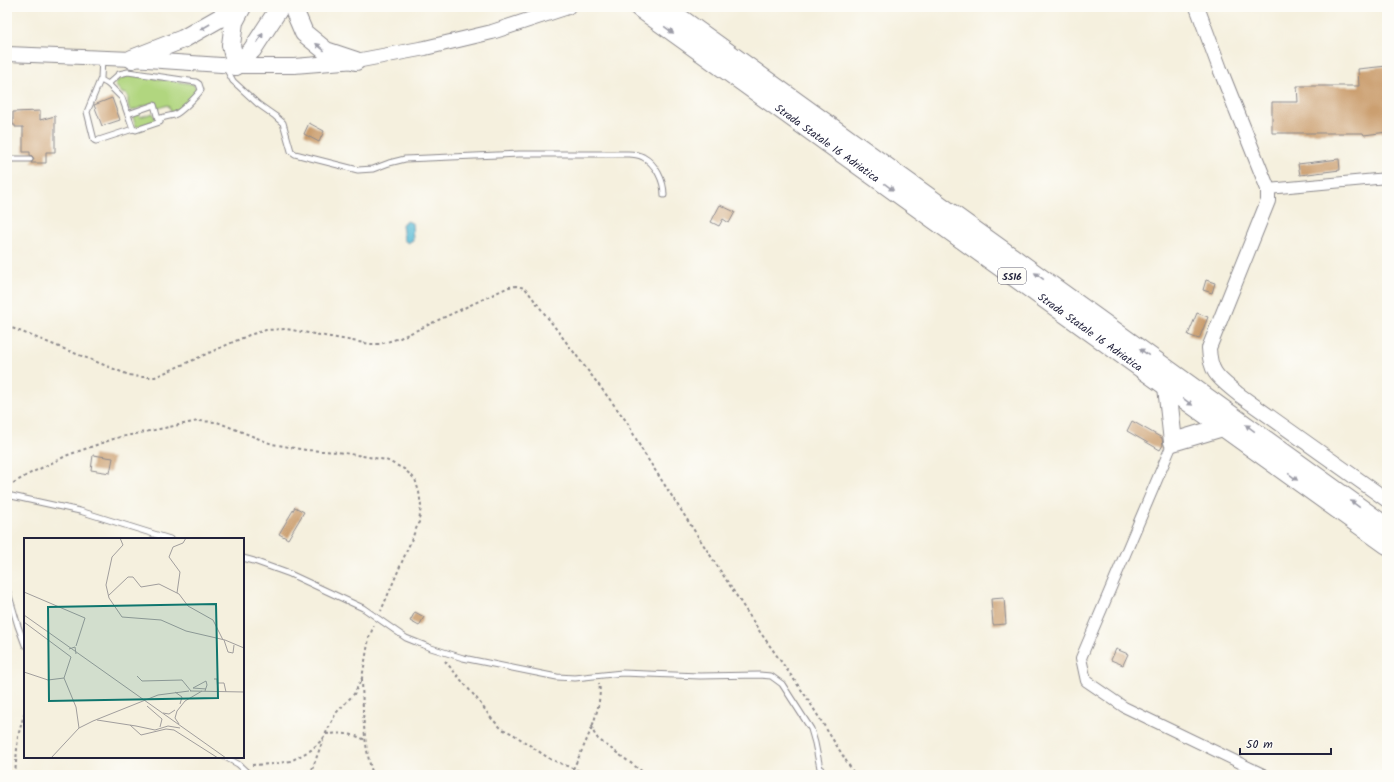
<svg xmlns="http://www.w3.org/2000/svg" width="1394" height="782" font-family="Kalam,sans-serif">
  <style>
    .green { fill: #b1d67f; stroke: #6a7c5d }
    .water { fill: #55b9d4; stroke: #3c6e88 }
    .building { fill: #cb9f70 }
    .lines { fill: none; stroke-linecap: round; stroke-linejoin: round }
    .lane-casing { stroke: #8c898c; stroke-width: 7 }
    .street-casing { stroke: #8c898c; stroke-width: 12 }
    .secondary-casing { stroke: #8c898c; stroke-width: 16 }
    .highway-casing { stroke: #8c898c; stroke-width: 20 }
    .path { stroke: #8c898c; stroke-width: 2; stroke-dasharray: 3 3; stroke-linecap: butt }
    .lane { stroke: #fff; stroke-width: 5 }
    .street { stroke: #fff; stroke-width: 10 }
    .secondary { stroke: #fff; stroke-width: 14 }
    .highway { stroke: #fff; stroke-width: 18 }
    .oneway { fill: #9c9ca7 }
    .labels { text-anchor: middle; stroke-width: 3.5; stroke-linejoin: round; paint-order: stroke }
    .shield { fill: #fdfcf7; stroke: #646373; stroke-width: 1 }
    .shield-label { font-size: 10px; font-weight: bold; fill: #22223b }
    .street-label { font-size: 11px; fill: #22223b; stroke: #fdfcf7 }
    .inset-road { fill: none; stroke: #a19e9d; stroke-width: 1 }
    .view { fill: #0f766e; fill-opacity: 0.15; stroke: #0f766e; stroke-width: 2 }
    .inset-edge { fill: none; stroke: #22223b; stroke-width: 2 }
  </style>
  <rect width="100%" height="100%" fill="#fdfcf7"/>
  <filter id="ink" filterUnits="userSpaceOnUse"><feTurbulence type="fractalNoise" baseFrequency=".025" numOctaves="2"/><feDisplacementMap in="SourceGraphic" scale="8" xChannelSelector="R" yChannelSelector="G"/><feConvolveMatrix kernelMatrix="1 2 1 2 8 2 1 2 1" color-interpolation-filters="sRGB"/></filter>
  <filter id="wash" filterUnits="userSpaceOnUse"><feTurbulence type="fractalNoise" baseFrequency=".012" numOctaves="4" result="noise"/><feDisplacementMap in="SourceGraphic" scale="16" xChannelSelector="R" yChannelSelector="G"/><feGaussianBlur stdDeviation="0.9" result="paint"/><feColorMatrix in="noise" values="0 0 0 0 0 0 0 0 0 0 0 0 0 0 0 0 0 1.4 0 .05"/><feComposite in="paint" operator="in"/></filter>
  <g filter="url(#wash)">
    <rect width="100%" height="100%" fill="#f5f0de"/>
    <g class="green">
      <path d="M128,75H134L193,84L197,89C193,99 181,107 172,113L168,105L158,108L155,102L131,111L128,106V96L125,93L123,94L115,85L117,81Z"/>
      <polygon points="139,112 140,117 153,113 156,121 136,127 132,114"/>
    </g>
    <polygon class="water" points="407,221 412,223 413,240 408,243 404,240 402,225 403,223"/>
    <g id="blocks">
      <g class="building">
        <polygon points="1387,66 1387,132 1364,135 1363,133 1272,133 1272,102 1298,102 1297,86 1359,86 1358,69"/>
        <polygon points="112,98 120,120 102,126 94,105"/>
        <polygon points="40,111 40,120 55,116 55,152 46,152 46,163 31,163 34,159 32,156 30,155 30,152 23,152 23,127 15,127 15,125 13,125 13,112"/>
        <polygon points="309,123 324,131 319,142 304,134"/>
        <polygon points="1339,159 1340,170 1300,175 1298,164"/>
        <polygon points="720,205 735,212 729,223 723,219 719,226 711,222"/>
        <polygon points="1206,280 1215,283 1212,293 1203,290"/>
        <polygon points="1197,313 1208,317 1199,339 1188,335"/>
        <polygon points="1132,421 1162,438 1163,445 1160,450 1127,431"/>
        <polygon points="93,455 113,458 110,473 91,470"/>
        <polygon points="295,507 304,512 288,539 279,534"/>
        <polygon points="1004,598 1006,624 993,625 991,599"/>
        <polygon points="415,612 424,617 419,626 410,621"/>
        <polygon points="1116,649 1128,654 1123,665 1111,660"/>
      </g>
    </g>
  </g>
  <g filter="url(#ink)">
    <use href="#blocks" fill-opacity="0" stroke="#8c898c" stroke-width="1"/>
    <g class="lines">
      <g class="lane-casing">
        <g id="lane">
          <path d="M226,68L233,81L258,104L275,116L283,123L291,151L295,154L358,170L373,169L389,163L405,159L519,154H628C632,154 639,155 643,157C656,164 664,181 664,195"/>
          <path d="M101,80L108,84L119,74L128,72L196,82L199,84L201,90C198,95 180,113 174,115C169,116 164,117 158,119L160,122L136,130L133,129L96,141L94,140L87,112L101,78L102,59"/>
          <polyline points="108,84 122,98 133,129"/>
          <polyline points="128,114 154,105 158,119"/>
          <polyline points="7,159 30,159"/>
          <polyline points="7,495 80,511 170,539"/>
          <polyline points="243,558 254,561 290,574 363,608 406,638 431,648 463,658 557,677 575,678 622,673 700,676 759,675 771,676 782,684 811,729 815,743 820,768 824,775"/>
          <polyline points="7,589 18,626 25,645"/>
          <polyline points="225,757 238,764 250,775"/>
        </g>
      </g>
      <g class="street-casing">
        <g id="street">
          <polyline points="1268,189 1387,178"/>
          <polyline points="1173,442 1081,658 1086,681 1124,707 1265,775"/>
        </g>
      </g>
      <g class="secondary-casing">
        <g id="secondary">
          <path d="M1197,7L1220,69L1268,189V201L1209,348C1210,374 1219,378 1238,394L1387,500"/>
          <polyline points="7,54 132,59 236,66 294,66 356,61 425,48 492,32 568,7"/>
        </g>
      </g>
      <g class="highway-casing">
        <g id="highway">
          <polyline points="294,7 295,12 304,33 326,51 356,61"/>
          <path id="s1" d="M638,7L1387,545"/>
          <polyline points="665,7 1387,527"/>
          <polyline points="132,59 183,39 239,7"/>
          <polyline points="236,66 252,50 280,7"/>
          <polyline points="236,66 231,45 234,22 242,7"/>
          <polyline points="1167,387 1173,442 1223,427"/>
        </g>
      </g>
      <g class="path">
        <polyline points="7,326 129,375 140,377 155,377 249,335 266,330 286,329 370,344 380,344 400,338 509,287 516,286 525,288 627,422 642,450 760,632 805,695 855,775"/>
        <polyline points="8,486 31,473 68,455 116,438 198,421 217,422 272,444 306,450 338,452 386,460 404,469 415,479 419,492 421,506 419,522 381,611"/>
        <polyline points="445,661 478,700 491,718 502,729 513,734 550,759 589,775"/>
        <path d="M362,679C363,711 363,744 373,775"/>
        <polyline points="592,726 594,733 598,739 647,775"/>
        <path d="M326,734C339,733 353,733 365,740"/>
        <polyline points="252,765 273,764 291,761 311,750 323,739 336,713 354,694 362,678 369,638 374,625"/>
        <path d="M573,769C584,746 604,708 599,683"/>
        <polyline points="15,775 18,736 25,711"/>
        <polyline points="310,775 323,740"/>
      </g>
      <use href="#lane" class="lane"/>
      <use href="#street" class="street"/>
      <use href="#secondary" class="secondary"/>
      <use href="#highway" class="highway"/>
    </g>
    <defs><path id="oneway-solid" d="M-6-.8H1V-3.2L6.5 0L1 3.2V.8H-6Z"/></defs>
    <g class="oneway">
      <use href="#oneway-solid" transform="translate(205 27) rotate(150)"/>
      <use href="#oneway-solid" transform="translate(669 30) rotate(36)"/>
      <use href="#oneway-solid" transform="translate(260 38) rotate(-57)"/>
      <use href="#oneway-solid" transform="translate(320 47) rotate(-140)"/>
      <use href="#oneway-solid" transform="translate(889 187) rotate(36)"/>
      <use href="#oneway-solid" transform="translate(1039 276) rotate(-144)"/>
      <use href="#oneway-solid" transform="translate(1144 352) rotate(-144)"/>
      <use href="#oneway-solid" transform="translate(1188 402) rotate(36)"/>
      <use href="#oneway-solid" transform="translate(1250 428) rotate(-144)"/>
      <use href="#oneway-solid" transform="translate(1293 477) rotate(36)"/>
      <use href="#oneway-solid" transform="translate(1355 504) rotate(-144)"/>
    </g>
  </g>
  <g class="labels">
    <rect class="shield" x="998" y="268" width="28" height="16" rx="3"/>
    <g class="shield-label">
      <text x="1012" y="280">SS16</text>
    </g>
    <g class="street-label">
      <text dy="4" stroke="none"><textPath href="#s1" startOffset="233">Strada Statale 16 Adriatica</textPath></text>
      <text dy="4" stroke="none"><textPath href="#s1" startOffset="557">Strada Statale 16 Adriatica</textPath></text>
    </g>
  </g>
  <g transform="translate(24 538)">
    <rect width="220" height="220" fill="#f5f0de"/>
    <path class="inset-road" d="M96,0L99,7L88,19L82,47L85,60L98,79L137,82L162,93L201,102L220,110M0,54L61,80L52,108M153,55L156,34L145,19L149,9L159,5L162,0M84,58L104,39H109L117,49L135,46L155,56L164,68L189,82L199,102M0,77L202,220M0,84L47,119L40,140L52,169L55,190M200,102L204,114L209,115L210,107M45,111L51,109L52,116M0,134L24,142L40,140M113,138L118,143L158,142L167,153M190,141H193L194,154M194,145H200L202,154M166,153L220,154M181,153L183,147L182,143L169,150L182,151M151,154L158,159L156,166M123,168L138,181L136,189M139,175L145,176L151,172M73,182L112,188M155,186L151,180L153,173L161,163L178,153M106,187L117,197L142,191L150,192L194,220M112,188L131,192L144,188L156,190M27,220L55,190L69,183L134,157L165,153"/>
    <path class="view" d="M192,66L194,160L25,163L24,69Z"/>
    <rect width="220" height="220" class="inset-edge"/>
  </g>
  <rect width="1394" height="782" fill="none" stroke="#fdfcf7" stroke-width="24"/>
  <path d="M1240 748v6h91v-6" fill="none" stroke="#22223b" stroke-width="2"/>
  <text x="1246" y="748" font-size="12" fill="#22223b" stroke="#fdfcf7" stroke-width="3" paint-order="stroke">50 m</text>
</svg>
